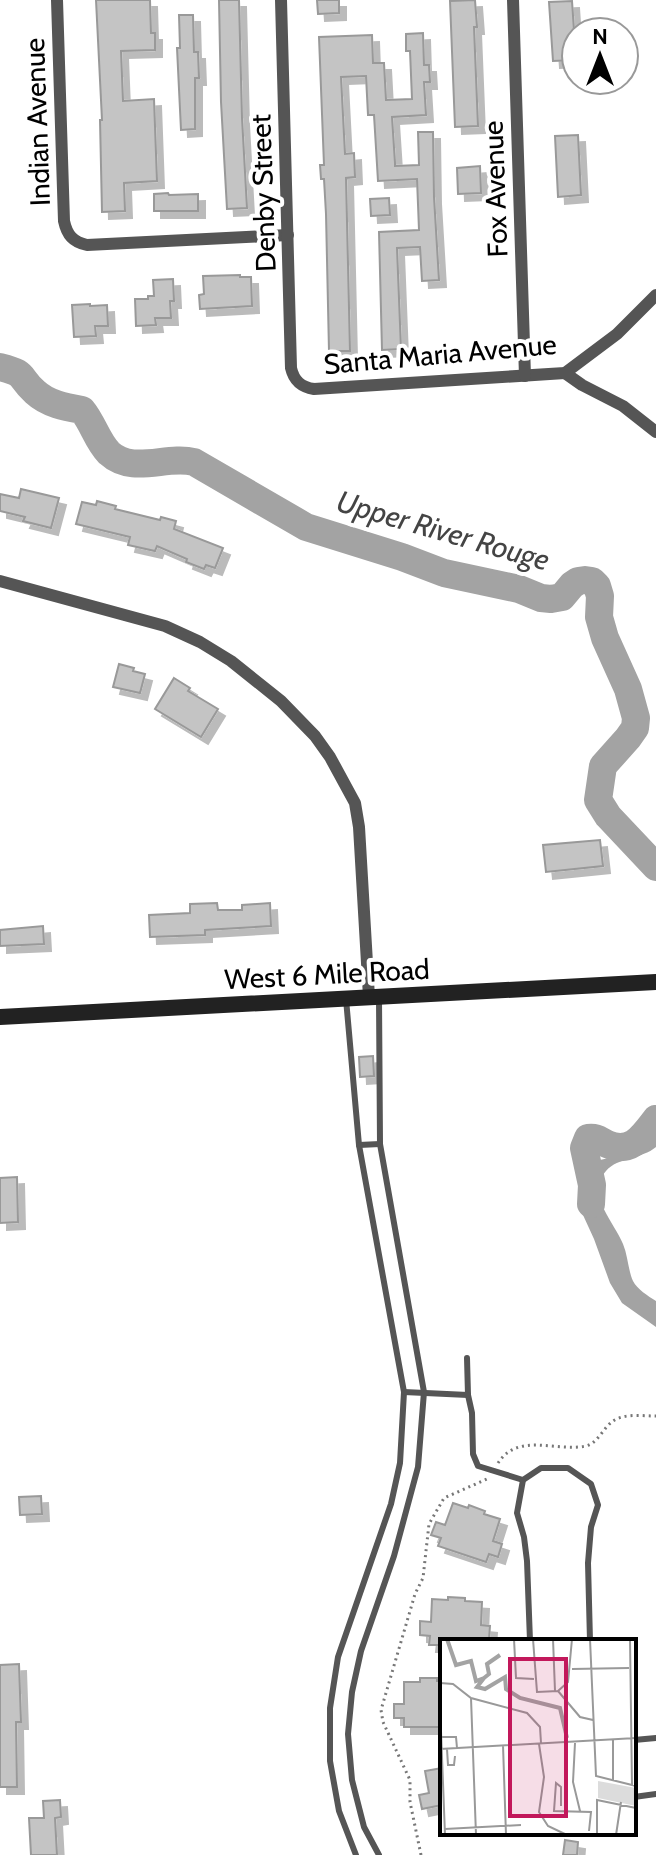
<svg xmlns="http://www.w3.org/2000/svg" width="656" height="1855" font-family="Cabin,sans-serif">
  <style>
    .water { fill: #a3a3a3 }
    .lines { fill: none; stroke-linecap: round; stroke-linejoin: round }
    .river { stroke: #a3a3a3; stroke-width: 28 }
    .building { fill: #c4c4c4; stroke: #999; stroke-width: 2; filter: url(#shadow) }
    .path { stroke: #777; stroke-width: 3; stroke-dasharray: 2 4; stroke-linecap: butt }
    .lane { stroke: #555; stroke-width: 6 }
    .street { stroke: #555; stroke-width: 12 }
    .secondary { stroke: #222; stroke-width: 16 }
    .labels { text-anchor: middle; stroke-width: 8; stroke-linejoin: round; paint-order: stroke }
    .street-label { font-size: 28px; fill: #000; stroke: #fff }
    .water-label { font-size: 30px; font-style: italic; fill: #444; stroke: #fff }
    .inset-river { fill: none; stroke: #a3a3a3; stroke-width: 4 }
    .inset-road { fill: none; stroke: #999; stroke-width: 2 }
    .view { fill: #c2185b; fill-opacity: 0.15; stroke: #c2185b; stroke-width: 4 }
    .inset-edge { fill: none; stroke: #000; stroke-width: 4 }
  </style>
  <defs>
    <filter id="shadow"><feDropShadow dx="7" dy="7" stdDeviation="0" flood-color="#0004"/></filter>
  </defs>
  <rect width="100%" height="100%" fill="#fff"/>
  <path class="water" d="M656,1108V1147C642,1159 618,1157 606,1171C585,1194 615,1223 623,1244C628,1256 628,1270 633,1281C637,1289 648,1296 656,1301V1327L622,1303L610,1283L594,1239L583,1215L584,1185L581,1173L595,1161L614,1157L648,1121Z"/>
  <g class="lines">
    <g class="river">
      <path d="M0,367C28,374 17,376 35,392C48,404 65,407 82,410C93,423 97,441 109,453C133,475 166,455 194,462L306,527L402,557L444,573L519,589L541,598L551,599L562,597L572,585L578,581L585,580L592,581L597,586L600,596L599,617L605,638L628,689L636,718L635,728L628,738L603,766L598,800L608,816L656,867"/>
      <path d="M591,1204L592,1185L584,1148L588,1138C597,1137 599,1140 607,1144C631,1155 643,1136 656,1119"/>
    </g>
  </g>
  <g class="building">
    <polygon points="96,0 150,0 151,33 155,33 155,50 121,51 123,101 154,99 157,181 124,183 125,211 102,212 100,120 102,120"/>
    <polygon points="219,0 239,0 242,118 247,208 227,209 221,102"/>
    <polygon points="317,0 339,0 339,13 318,14"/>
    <polygon points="475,0 477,27 474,27 478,126 455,127 450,1"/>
    <polygon points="572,1 576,60 553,61 549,2"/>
    <polygon points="179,15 193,15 194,52 198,52 199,78 195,78 195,129 181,130 177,48 180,48"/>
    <polygon points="423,33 424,65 429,65 430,82 424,82 426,115 392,117 395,163 395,166 419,165 418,132 433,132 434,197 439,280 422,281 420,247 397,248 401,349 382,350 379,232 419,230 417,179 378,181 374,115 368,115 366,76 341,77 345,154 354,153 355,177 346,178 350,351 329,351 326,214 324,179 321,179 320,165 324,165 319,37 372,35 373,63 384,63 386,100 412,99 410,51 406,51 406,34"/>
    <polygon points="578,135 581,195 558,197 555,136"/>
    <polygon points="480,166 481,193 458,194 457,168"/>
    <polygon points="168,193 169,195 198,194 198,211 154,211 154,194"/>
    <polygon points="389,198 390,215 371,216 370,199"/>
    <polygon points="240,275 240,277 251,277 252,306 200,309 199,295 204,294 203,276"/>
    <polygon points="173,279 174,301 170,301 171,318 155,318 156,325 136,326 135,299 148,299 148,296 154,296 153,280"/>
    <polygon points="90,304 90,306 107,305 108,326 95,326 96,336 74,337 72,305"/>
    <polygon points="21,489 59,498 51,528 23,521 25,517 0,511 0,494 19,498"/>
    <polygon points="97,501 116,506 115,509 160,520 161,517 176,521 174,529 223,548 215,568 206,565 204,569 186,562 187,559 157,546 155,551 128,545 130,537 76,524 82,502 96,505"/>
    <polygon points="119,664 134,668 133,671 145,674 140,693 113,687"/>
    <polygon points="174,678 190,688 188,691 218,709 201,737 155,709"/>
    <polygon points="600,840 603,866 546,872 543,845"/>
    <polygon points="217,903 218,910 242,910 242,905 270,903 271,926 205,930 205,935 150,937 149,915 190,913 190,904"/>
    <polygon points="43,926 44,944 0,946 0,930"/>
    <polygon points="373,1056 374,1076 360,1077 359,1057"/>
    <polygon points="17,1177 18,1222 0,1223 0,1178"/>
    <polygon points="41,1496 42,1514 20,1515 19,1497"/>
    <polygon points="453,1503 468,1508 469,1505 485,1511 484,1514 500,1519 493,1541 502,1544 498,1557 489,1554 486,1562 438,1546 441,1538 431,1535 436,1522 445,1525"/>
    <polygon points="448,1597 465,1598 465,1601 482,1602 481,1625 490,1626 489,1639 480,1639 480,1641 442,1641 442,1645 429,1645 430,1636 420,1635 420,1621 431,1622 432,1599 448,1600"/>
    <polygon points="19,1664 21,1722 16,1722 17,1787 0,1787 0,1665"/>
    <polygon points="420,1678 437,1678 437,1681 442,1681 442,1727 404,1727 404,1718 394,1718 394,1704 404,1704 404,1682 420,1682"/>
    <polygon points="442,1768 442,1805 422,1809 419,1795 429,1793 425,1771"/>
    <polygon points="60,1800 61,1817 55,1818 57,1855 31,1855 29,1818 44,1818 43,1801"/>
    <polygon points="565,1840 578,1842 577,1855 563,1855"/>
  </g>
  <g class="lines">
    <g class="path">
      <path d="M498,1463C518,1432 556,1452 586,1446C598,1443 603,1428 613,1421C625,1413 642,1416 656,1416"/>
      <polyline points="421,1855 410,1802 410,1780 383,1722 381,1710 415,1594 423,1578 429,1524 444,1498 487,1479"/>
    </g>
    <g class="lane">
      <polyline points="379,998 380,1144 424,1392 418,1467 394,1556 361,1651 352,1692 348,1734 352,1780 364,1827 379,1855"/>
      <polyline points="346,999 359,1145 404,1392 400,1463 391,1504 338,1657 330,1708 330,1761 339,1811 356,1855"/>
      <polyline points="359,1145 380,1144"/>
      <polyline points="467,1358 468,1395 472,1413 473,1454 478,1466 523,1480"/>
      <polyline points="404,1392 468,1395"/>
      <polyline points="530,1641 527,1561 524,1537 517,1513 523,1480 541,1468 568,1468 591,1484 598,1505 591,1527 588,1563 590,1641"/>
      <polyline points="634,1740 656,1738"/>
      <polyline points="634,1797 656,1794"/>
    </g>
    <g class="street">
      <path d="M57,0L64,221C67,235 73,242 87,245L288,235"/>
      <path d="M281,0L291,368C294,381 301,387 314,389L565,373L617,334L656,295"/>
      <polyline points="513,0 525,376"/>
      <polyline points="565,373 582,385 623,406 656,432"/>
      <polyline points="0,581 165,626 200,642 231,661 281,701 315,736 330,757 355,803 359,827 369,997"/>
    </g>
    <polyline class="secondary" points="0,1017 656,982"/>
  </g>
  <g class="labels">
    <g class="street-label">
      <text transform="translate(37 122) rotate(-92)" y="10">Indian Avenue</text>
      <text transform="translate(495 189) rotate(-92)" y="10">Fox Avenue</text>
      <text transform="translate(263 193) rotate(-92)" y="10">Denby Street</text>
      <text transform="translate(440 354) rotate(-5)" y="10">Santa Maria Avenue</text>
      <text transform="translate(327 974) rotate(-3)" y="10">West 6 Mile Road</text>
    </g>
    <g class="water-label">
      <text transform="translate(443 531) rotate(16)" y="10">Upper River Rouge</text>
    </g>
  </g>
  <g transform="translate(440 1639)">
    <rect width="196" height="196" fill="#fff"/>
    <path d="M158,142L196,149V167L158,159Z" fill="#dcdcdc"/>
    <path class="inset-river" d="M7,0L16,26L31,22L36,42L44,39M44,39L49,35L47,25L60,16M44,39L37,48L45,50L65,38L66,50L80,59L120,69L127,99"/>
    <path class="inset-road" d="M41,0H75M74,0L76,39L94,40M93,0L97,53L118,52L128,43L132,0M113,0L115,52M150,0L156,137L196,147M190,0L192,146M132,30L189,29M0,44L13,45L31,59L87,74L100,88L101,104M118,52L140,78L153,81M31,59L36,196M0,66L5,196M2,98H16L17,109M135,104L133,143L140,172M99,105L104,138L99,173L108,187L127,196M63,106L66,196M0,110L196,99M7,110L8,126H14L15,117M173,141V100M121,167V148L116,144L114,172L151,173L149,192M5,190L81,186M157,196V161L196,169M176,196L181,163"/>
    <path class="view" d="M70,20H126V177H70Z"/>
    <rect width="196" height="196" class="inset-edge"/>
  </g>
  <g transform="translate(600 56)"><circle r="38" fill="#ffffff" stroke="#999999" stroke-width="2"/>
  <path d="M0-6L14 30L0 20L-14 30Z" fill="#000000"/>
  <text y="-12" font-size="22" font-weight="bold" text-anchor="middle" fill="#000000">N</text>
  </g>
</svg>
